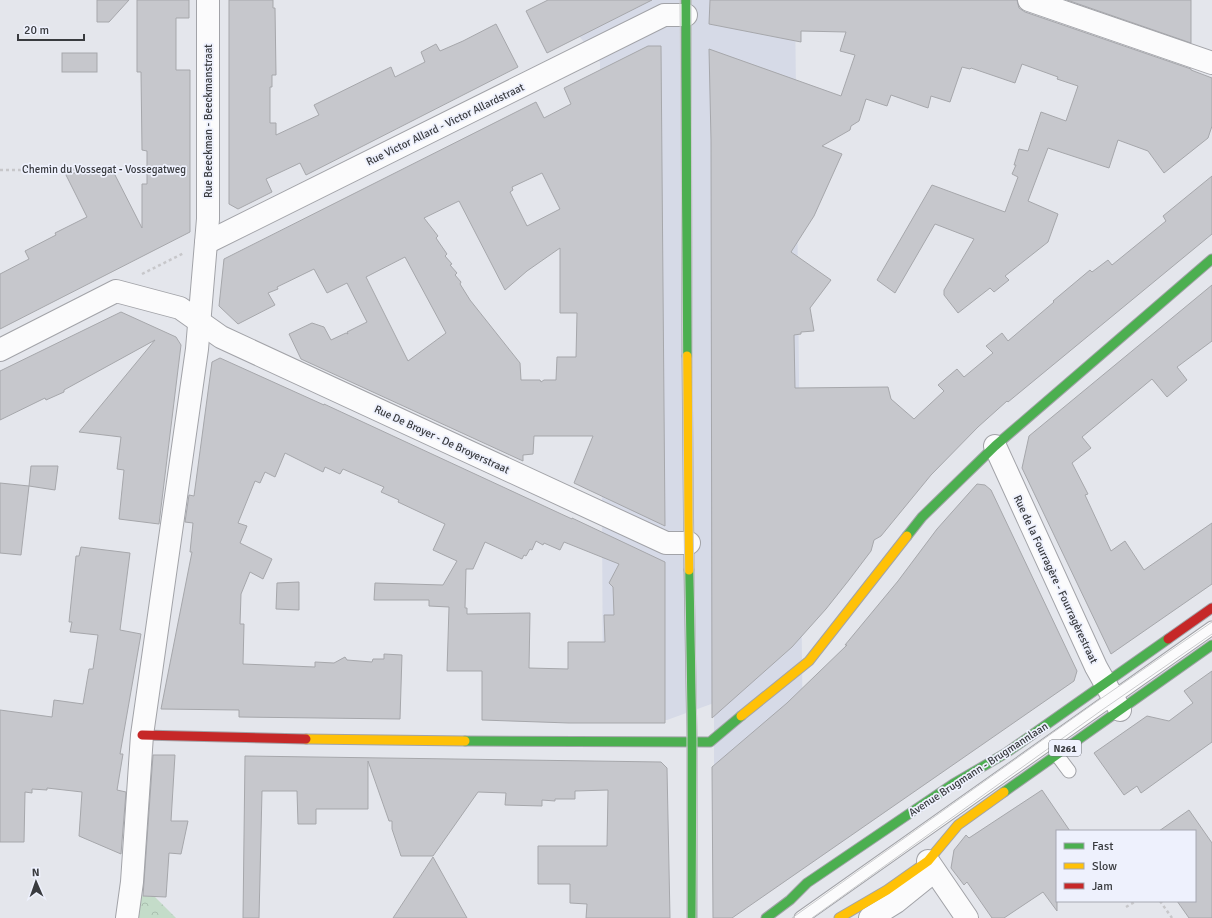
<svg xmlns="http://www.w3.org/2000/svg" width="1212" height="918" font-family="Signika,sans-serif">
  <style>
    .built { fill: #d6dae7 }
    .park { fill: url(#park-crowns) }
    .building { fill: #c6c7cc; stroke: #a6a7ab; fill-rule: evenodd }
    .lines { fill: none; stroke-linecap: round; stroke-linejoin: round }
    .lane-casing { stroke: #a2a3a8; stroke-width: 15 }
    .street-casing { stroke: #a2a3a8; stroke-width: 24 }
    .fast-casing { stroke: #a2a3a8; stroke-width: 11 }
    .slow-casing { stroke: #a2a3a8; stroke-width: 11 }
    .jam-casing { stroke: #a2a3a8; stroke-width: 11 }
    .path { stroke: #c7c7ca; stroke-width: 2.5; stroke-dasharray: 3 3; stroke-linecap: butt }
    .lane { stroke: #fbfbfc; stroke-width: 13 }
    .street { stroke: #fbfbfc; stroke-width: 22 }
    .fast { stroke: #4caf50; stroke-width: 9 }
    .slow { stroke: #ffc107; stroke-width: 9 }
    .jam { stroke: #c62828; stroke-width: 9 }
    .tram { stroke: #cbccce; stroke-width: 1 }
    .labels { text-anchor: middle; stroke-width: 3.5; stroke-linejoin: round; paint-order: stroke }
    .shield { fill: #eef1fd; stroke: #6f7278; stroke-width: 1 }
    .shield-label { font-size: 10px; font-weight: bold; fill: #393b3f }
    .street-label { font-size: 11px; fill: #393b3f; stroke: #eef1fd }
  </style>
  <defs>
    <pattern id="park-crowns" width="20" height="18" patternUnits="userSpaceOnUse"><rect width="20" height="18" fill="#c4dcc9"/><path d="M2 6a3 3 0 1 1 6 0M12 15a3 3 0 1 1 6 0" fill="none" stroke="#a9beae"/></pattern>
  </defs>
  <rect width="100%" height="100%" fill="#e4e6ec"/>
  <polygon class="built" points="559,0 795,0 803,753 714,832 714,703 667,720 603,722 600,62 559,11"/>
  <polygon class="park" points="138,896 154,896 176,918 135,918"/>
  <g class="building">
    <polygon points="97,0 129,0 109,22 97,22"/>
    <polygon points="137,0 189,0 189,18 176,18 176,70 190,70 190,232 0,329 0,274 29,259 25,251 56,235 55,233 87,217 65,173 114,173 142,228 142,184 147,184 147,151 142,150 141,72 137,72"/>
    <polygon points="229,0 273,0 273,8 275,8 276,75 272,75 272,87 270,87 270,123 276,123 276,135 319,115 314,105 391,67 395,77 425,62 421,52 436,44 440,51 463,41 496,24 518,67 306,175 300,163 266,179 272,192 238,209 229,204"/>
    <polygon points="548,0 652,0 547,53 526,11"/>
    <polygon points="710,0 1017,0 1019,8 1025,12 1191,69 1191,70 1212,78 1212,126 1208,138 1164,173 1148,151 1118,140 1109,168 1048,148 1028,201 1058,214 1048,242 1005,276 1009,280 994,292 990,288 958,313 944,295 944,290 974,239 935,224 895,293 877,280 932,185 1005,212 1018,177 1012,174 1016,165 1014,165 1019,149 1028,151 1041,112 1066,121 1078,86 1057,79 1058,77 1022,64 1015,83 971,68 970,69 962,67 950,102 931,96 928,108 891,95 887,106 866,99 859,121 851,126 850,130 822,146 842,154 814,216 791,252 831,280 810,308 814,331 801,332 801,334 794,335 795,388 888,387 891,399 914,419 944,391 938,385 957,369 964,377 993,353 986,346 1002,333 1008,341 1054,302 1053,301 1090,270 1092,272 1108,260 1112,265 1166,221 1163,216 1212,176 1212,234 1008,402 1007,401 978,427 931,475 881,536 874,540 871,551 849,580 826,609 792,647 712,718 711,140 709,49 841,96 855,55 840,51 846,32 801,31 801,42 709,24"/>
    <polygon points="1067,0 1191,0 1191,43"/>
    <path d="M648,46H661L665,526L574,483L593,436H534L533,454L523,455V461L301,359L289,334L312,323L324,327L331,340L346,333L348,334L347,332L367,322L347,283L327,293L314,269L277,287L278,289L268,293L275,305L238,324L219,306L224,259L536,102L544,118L571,104L564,88ZM542,173L560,209L527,226L510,192L513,190L512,187ZM459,201L505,290L527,271L560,248V313H577L576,357H557L556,380H544L541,382L540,380H521L520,363L470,300L460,284L461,282L455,275L457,273L450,265L452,264L445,256L447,254L436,238L438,236L424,218ZM405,257L446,333L408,361L366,277Z"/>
    <rect x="62" y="53" width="35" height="19"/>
    <polygon points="1212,285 1212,341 1177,367 1187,380 1167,397 1152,379 1082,437 1091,448 1072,463 1088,494 1085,495 1111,551 1125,541 1144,570 1212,523 1212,584 1111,654 1022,468 1029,436"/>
    <polygon points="121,312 176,337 181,345 159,524 119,519 124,470 117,469 121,437 79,432 155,340 64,390 64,392 46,400 45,398 0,420 0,371"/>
    <path d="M220,358L324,405V404L572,519V518L665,562V723H569L482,720V671H447L449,607L429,606V600H374L375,583L443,585L457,561L433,550L445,524L398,502L399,500L381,492L384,487L343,469L340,474L325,467L323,472L285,453L275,477L265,472L260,483L255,481L238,523L247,526L240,543L272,559L263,579L250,572L241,594L240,624H244L243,664L315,667V662L334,663L345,657L347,660L372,662L373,659H384V654L402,655L400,719L239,717V710L161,709L192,552H190L193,523L185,522L189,495L194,496L212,362ZM536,541L543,545L544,543L560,550L564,542L619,564L609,583L613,587L614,615H604L605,642H568V669L529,668L530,613L467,614V608H465L466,569H473L485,542L522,559L524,555L526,556L530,549L532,550Z"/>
    <polygon points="31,466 58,466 55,490 29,486 21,555 0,553 0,483 29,486"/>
    <polygon points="977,484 985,485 991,490 1077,671 1074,681 732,918 713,918 712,767 787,703 847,645 845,645 898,581 937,529"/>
    <polygon points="81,547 130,553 120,630 141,634 120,754 123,754 117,790 126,792 121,854 79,836 82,792 47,788 47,790 32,789 32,793 25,792 24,842 0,842 0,710 52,717 54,700 83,704 89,669 93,669 98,635 70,632 72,622 69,622 76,556 79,556"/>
    <polygon points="299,582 299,610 276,609 277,583"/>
    <polygon points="1212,671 1212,742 1141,793 1137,786 1124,795 1094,753 1147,716 1169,721 1193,703 1184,691"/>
    <polygon points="153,755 175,755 171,821 188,821 181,854 169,853 166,897 143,896"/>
    <polygon points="245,756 661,762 667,768 670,918 586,918 587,904 570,903 570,884 538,884 538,846 607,846 608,790 575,791 575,799 555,799 555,801 542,800 542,806 505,805 506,793 478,792 433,856 401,856 392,829 392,821 389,821 368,761 368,809 316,809 316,824 298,824 297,791 262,791 259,918 243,918"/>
    <polygon points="1042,790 1070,831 1057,831 1057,911 1043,892 1004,918 992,918 967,882 964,885 951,868 954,850 966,835 969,838"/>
    <polygon points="1189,810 1212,843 1212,918 1189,918 1177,901 1195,901 1195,831 1159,831"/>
    <polygon points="433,857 467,918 393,918"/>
  </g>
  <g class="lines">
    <g class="lane-casing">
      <g id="lane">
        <polyline points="1057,755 1069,771"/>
        <polyline points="801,918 1212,628"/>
      </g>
    </g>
    <g class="street-casing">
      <g id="street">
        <polyline points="1029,0 1212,63"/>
        <polyline points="206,243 664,15 686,15"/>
        <polyline points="0,350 116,291 180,308 221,337 666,543 689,543"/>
        <polyline points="995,446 1096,667 1120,710"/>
        <polyline points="928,861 967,918"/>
        <polyline points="127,918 132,882 142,735 197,349 208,219 208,0"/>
        <polyline points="870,918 896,902 927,877"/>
      </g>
    </g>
    <g class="fast-casing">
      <g id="fast">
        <polyline points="686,0 687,356"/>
        <polyline points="907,536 922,517 995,446 1212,259"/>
        <polyline points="689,570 692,742 692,918"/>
        <polyline points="465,741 710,742 741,716"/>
        <polyline points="1004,792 1212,645"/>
        <polyline points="766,918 790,900 807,883 953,784 1006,753 1168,639"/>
      </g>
    </g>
    <g class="slow-casing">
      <g id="slow">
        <polyline points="687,356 689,570"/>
        <polyline points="741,716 809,661 907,536"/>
        <polyline points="306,739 465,741"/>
        <polyline points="839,918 887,890 928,861 958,825 1004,792"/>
      </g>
    </g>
    <g class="jam-casing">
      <g id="jam">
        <polyline points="1168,639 1212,608"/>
        <polyline points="142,735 306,739"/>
      </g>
    </g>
    <g class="path">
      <polyline points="0,170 185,169"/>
      <polyline points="142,274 184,253"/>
      <polyline points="1160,901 1172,918"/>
      <polyline points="1126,907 1136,901"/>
    </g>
    <use href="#lane" class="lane"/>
    <use href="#street" class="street"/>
    <use href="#fast" class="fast"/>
    <use href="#slow" class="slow"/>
    <use href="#jam" class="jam"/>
    <g class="tram">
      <polyline points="680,0 684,522 687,712 687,918"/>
      <polyline points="691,0 693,522 697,742 696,918"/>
      <polyline points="792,918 1096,702 1212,622"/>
      <polyline points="812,918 1102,710 1212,634"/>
    </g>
  </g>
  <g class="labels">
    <rect class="shield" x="1049" y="740" width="32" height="16" rx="3"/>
    <g class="shield-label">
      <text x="1065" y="752">N261</text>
    </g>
    <g class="street-label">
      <text transform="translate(208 121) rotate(-90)" y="4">Rue Beeckman - Beeckmanstraat</text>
      <text transform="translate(445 124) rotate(-26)" y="4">Rue Victor Allard - Victor Allardstraat</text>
      <text x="104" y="173">Chemin du Vossegat - Vossegatweg</text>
      <text transform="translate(442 439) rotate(25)" y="4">Rue De Broyer - De Broyerstraat</text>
      <text transform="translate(1056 579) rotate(65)" y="4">Rue de la Fourragère - Fourragèrestraat</text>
      <text transform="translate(978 769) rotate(-33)" y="4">Avenue Brugmann - Brugmannlaan</text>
    </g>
  </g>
  <rect x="1056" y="830" width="140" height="72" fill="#eef1fd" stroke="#a6a8b1"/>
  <rect x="1064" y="843" width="20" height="6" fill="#4caf50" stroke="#a6a8b1"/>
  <text x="1092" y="850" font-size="12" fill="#393b3f">Fast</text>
  <rect x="1064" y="863" width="20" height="6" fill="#ffc107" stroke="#a6a8b1"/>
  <text x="1092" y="870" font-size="12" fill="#393b3f">Slow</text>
  <rect x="1064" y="883" width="20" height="6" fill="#c62828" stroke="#a6a8b1"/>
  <text x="1092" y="890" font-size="12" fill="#393b3f">Jam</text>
  <g transform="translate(36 882) rotate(358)" stroke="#eef1fd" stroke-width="3" paint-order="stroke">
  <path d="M0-3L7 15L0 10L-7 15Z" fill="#393b3f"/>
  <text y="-6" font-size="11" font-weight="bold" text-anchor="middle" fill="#393b3f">N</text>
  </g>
  <path d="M18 34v6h66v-6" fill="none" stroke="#393b3f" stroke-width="2"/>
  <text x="24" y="34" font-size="12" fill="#393b3f" stroke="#eef1fd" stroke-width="3" paint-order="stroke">20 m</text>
</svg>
